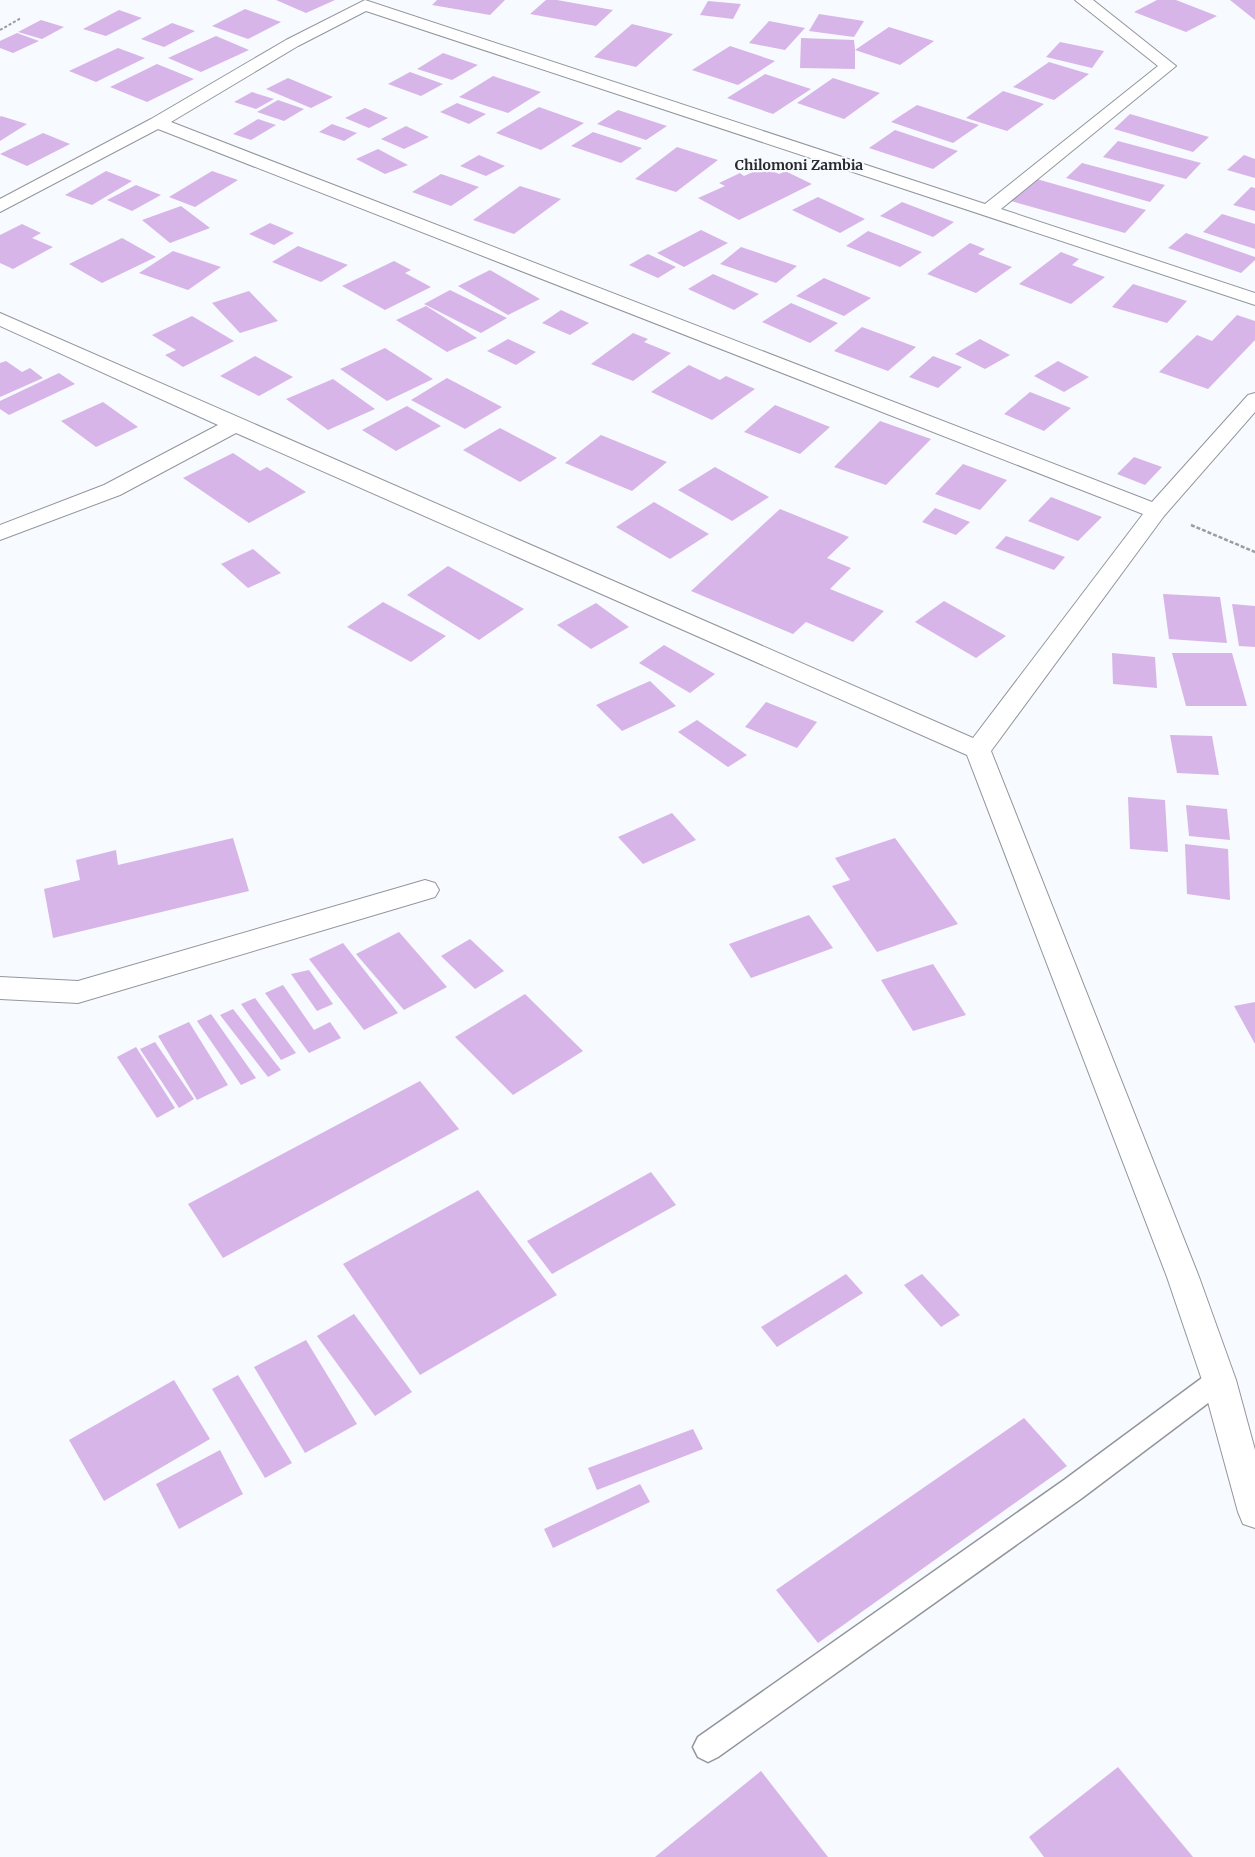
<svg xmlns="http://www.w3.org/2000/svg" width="1255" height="1857" font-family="Merriweather,serif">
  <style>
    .building { fill: #d8b5e8 }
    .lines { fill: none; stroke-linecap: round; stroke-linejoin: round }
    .service-casing { stroke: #92969c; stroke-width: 3 }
    .minor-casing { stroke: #92969c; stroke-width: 2 }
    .path-far1 { stroke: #9b9da1; stroke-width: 2; stroke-dasharray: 3 2; stroke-linecap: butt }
    .path { stroke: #9b9da1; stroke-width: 2.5; stroke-dasharray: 4 2; stroke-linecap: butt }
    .service { fill: #fff; fill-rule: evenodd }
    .minor { fill: #fff; fill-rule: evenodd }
    .labels { text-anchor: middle; stroke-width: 4.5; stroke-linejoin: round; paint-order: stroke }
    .far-quarter-label { font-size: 14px; font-weight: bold; fill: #282a2d; stroke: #f7fafe }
  </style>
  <rect width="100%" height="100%" fill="#f7fafe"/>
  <g class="building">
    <polygon points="276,0 335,0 306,13"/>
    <polygon points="437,0 505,0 490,15 432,5"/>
    <polygon points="546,0 557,0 613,10 596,26 530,14"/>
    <polygon points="1157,0 1176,0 1217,16 1186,32 1134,12"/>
    <polygon points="1230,0 1255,0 1255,20"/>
    <polygon points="708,1 741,4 733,19 700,15"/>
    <polygon points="245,9 281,22 248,39 212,26"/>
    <polygon points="119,10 142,18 106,36 83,29"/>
    <polygon points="819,14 864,21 854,37 809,31"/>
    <polygon points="41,20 64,27 42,39 18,32"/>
    <polygon points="769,21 805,28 785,50 749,43"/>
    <polygon points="172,23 195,31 164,47 141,39"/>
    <polygon points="632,24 673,34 636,67 594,57"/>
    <polygon points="889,27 934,41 900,65 855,50 855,69 800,68 801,38 854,40 855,50"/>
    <polygon points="17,33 39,41 13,53 0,48 0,41"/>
    <polygon points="216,36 249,50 201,72 168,58"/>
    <polygon points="1060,42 1104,51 1092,68 1046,57"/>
    <polygon points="730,46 775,61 738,85 692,70"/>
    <polygon points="118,48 145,58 96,82 69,71"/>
    <polygon points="443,53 478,65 452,80 417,69"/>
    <polygon points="1049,62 1089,74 1054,100 1013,87"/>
    <polygon points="157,64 194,79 147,102 110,87"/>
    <polygon points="410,72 443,84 421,96 388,84"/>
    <polygon points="765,74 811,89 773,114 727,98"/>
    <polygon points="493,76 541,92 508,113 459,97"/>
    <polygon points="288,78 333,97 311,108 266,89"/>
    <polygon points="833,78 880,93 844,119 797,103"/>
    <polygon points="1003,91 1044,104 1007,131 966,118"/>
    <polygon points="252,92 274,99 256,109 234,102"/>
    <polygon points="278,100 304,109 284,121 257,112"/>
    <polygon points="457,103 486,114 469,124 440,112"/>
    <polygon points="917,105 979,125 953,143 891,122"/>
    <polygon points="539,107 584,123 541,150 496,133"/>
    <polygon points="365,108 388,118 369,128 345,118"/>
    <polygon points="618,110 667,126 646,140 597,124"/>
    <polygon points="1130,114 1209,137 1193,152 1114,129"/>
    <polygon points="0,117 1,116 27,124 0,141"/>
    <polygon points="258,119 276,125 251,140 233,134"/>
    <polygon points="332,124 357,133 344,141 319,132"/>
    <polygon points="406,126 429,137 404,149 381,139"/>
    <polygon points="895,130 958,151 933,169 869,148"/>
    <polygon points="593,132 642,148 621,163 571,146"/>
    <polygon points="43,133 70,144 27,166 0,154"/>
    <polygon points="1118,141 1201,163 1186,179 1103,157"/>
    <polygon points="677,147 718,160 676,192 635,179"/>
    <polygon points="378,149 408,165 385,174 356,159"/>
    <polygon points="479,155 505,166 486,176 460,166"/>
    <polygon points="1244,155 1255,159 1255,178 1227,170"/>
    <polygon points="1082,163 1165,185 1150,202 1066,178"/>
    <polygon points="764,167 779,174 785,171 812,184 739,220 698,198 725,186 719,183 740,173 744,176"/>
    <polygon points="106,171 132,181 92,205 65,195"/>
    <polygon points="212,171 238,180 195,207 169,197"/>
    <polygon points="441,174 479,187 451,206 412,192"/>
    <polygon points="1033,178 1146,210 1125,233 1011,201"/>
    <polygon points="136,185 161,195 132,211 107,200"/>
    <polygon points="520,186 561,199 514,234 473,220"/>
    <polygon points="1251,187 1255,188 1255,211 1233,205"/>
    <polygon points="818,197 865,219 840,233 792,210"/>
    <polygon points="902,202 954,222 933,237 880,216"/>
    <polygon points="181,206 210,228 170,243 142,220"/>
    <polygon points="1222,214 1255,224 1255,249 1203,232"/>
    <polygon points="270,223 294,233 274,245 249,234"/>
    <polygon points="22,224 41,233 32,238 53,247 13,269 0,263 0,235"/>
    <polygon points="701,230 728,243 684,267 657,253"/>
    <polygon points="868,231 922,252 900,267 846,246"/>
    <polygon points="1186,233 1255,257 1255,260 1241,273 1168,248"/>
    <polygon points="122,238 156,257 102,283 69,264"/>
    <polygon points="970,243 985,249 978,254 1012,267 976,293 927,274"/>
    <polygon points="298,246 348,265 321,282 272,262"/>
    <polygon points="741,247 797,266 776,283 720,264"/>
    <polygon points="173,251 221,267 188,290 139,273"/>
    <polygon points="1061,252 1079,259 1072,265 1105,277 1071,304 1019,284"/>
    <polygon points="648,254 676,267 658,278 629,265"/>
    <polygon points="394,261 411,270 405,273 431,287 385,310 342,286"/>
    <polygon points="490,270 540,299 508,315 458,286"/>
    <polygon points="713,274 759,294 734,310 688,289"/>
    <polygon points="824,278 871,298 844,316 796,296"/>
    <polygon points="1133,284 1187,301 1167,323 1112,307"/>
    <polygon points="450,290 507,318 481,333 424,304"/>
    <polygon points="249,291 278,321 240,333 212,303"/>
    <polygon points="791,303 838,323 810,343 762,322"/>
    <polygon points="426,306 477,338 447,352 396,320"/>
    <polygon points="561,310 589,323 570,335 542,323"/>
    <polygon points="1237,315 1255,321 1255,340 1208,389 1159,372 1197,335 1212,341"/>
    <polygon points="192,316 234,341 183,367 165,355 176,350 152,335"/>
    <polygon points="862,327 916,347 888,371 834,351"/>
    <polygon points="633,333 648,339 644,342 671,353 633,381 591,364"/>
    <polygon points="508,339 536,352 516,365 487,351"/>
    <polygon points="980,339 1010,355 985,369 955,354"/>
    <polygon points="385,348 433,379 387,401 340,369"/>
    <polygon points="255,356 293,377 259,396 220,376"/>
    <polygon points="933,356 962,367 938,388 909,377"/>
    <polygon points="6,361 22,372 30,368 43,378 0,397 0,363"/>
    <polygon points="1058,361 1089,377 1064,392 1034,376"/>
    <polygon points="689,365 720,380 726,376 755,389 712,420 651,392"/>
    <polygon points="59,373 75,384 9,415 0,409 0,401"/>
    <polygon points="447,378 502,407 465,429 411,400"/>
    <polygon points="333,379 375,409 328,430 286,399"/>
    <polygon points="1030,392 1071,408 1044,431 1004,414"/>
    <polygon points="103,402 138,427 96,447 61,421"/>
    <polygon points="775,405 830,427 800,454 744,432"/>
    <polygon points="407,406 441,426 396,451 362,430"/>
    <polygon points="880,421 931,439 886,485 834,467"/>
    <polygon points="500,428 557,458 520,482 463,450"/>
    <polygon points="601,435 667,462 632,491 565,463"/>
    <polygon points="233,453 260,471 267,467 306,492 249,523 183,478"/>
    <polygon points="1134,457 1162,467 1145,485 1117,474"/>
    <polygon points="963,464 1007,480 980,510 935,494"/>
    <polygon points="715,467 769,497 732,521 678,490"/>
    <polygon points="1051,497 1102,517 1078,541 1028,521"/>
    <polygon points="654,502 709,534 670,559 616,527"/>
    <polygon points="935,508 970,522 956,535 922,522"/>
    <polygon points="780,509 849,537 827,558 851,568 830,589 884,611 853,642 806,622 793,634 691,591"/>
    <polygon points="1006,536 1065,557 1054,570 995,548"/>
    <polygon points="253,549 281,573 248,588 221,564"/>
    <polygon points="448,566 524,609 479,640 407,595"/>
    <polygon points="1163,594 1220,597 1227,643 1169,639"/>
    <polygon points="944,601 1006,636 976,658 915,622"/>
    <polygon points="383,602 446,636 411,662 347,627"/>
    <polygon points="596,603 629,627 591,649 557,625"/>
    <polygon points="1232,604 1255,606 1255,647 1239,646"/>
    <polygon points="664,645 715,674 690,693 639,663"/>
    <polygon points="1112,653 1155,657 1157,688 1113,684"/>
    <polygon points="1172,653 1232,653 1247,706 1186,706"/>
    <polygon points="650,681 676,706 622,731 596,705"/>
    <polygon points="766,702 817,722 797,748 745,727"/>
    <polygon points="697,720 747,755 728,767 678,732"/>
    <polygon points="1170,735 1212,736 1219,775 1177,773"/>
    <polygon points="1128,797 1165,800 1168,852 1130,849"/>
    <polygon points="1186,805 1227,809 1230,840 1189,836"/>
    <polygon points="672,813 696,840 643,864 618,837"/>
    <polygon points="233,838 249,891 53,938 44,889 80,880 76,860 116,850 118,865"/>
    <polygon points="895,838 958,924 877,952 832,886 850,880 835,858"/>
    <polygon points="1185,844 1228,849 1230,900 1187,894"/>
    <polygon points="809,915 833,948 751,978 729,944"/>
    <polygon points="399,932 447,987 404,1010 356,954"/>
    <polygon points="470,939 504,971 475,989 441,956"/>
    <polygon points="343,943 398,1013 364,1030 309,959"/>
    <polygon points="933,964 966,1015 913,1031 881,980"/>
    <polygon points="309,970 333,1004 317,1011 291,974"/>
    <polygon points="283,985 314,1030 330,1022 341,1038 309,1053 265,993"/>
    <polygon points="525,994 583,1051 513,1095 455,1037"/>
    <polygon points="255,998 296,1053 281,1060 241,1004"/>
    <polygon points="1255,1002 1255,1044 1234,1006"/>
    <polygon points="233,1009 281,1070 268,1077 220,1015"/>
    <polygon points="211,1014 256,1078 241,1085 197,1021"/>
    <polygon points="189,1022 228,1085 197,1100 158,1036"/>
    <polygon points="155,1042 194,1099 179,1108 140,1049"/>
    <polygon points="136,1047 175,1108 157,1118 117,1057"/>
    <polygon points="420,1081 459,1129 223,1258 188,1204"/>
    <polygon points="651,1172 676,1205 552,1274 527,1241"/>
    <polygon points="478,1190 557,1295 420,1375 343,1264"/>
    <polygon points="846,1274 863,1293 777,1347 761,1327"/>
    <polygon points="922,1274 960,1315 941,1327 904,1285"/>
    <polygon points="354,1314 412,1392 375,1416 317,1336"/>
    <polygon points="306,1340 357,1424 305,1453 254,1367"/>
    <polygon points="238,1375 292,1463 265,1478 212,1389"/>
    <polygon points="174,1380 210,1439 104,1501 69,1440"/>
    <polygon points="1024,1418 1067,1466 818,1643 776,1590"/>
    <polygon points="693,1429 703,1449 597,1490 588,1468"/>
    <polygon points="220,1450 243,1494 179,1529 156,1484"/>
    <polygon points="640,1484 650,1502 553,1548 544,1529"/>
    <polygon points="1118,1767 1193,1857 1044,1857 1029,1837"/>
    <polygon points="761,1771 828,1857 655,1857"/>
  </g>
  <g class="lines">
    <g class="service-casing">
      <polygon id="service" points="1219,1369 1228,1372 1232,1380 1228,1388 1082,1498 718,1757 708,1762 698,1757 693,1747 698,1737 1064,1480 1210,1372"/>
    </g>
    <g class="minor-casing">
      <g id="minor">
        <polygon points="365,0 985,204 1158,66 1075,0 1093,0 1176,66 1001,209 1255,293 1255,305 366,11 298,46 171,122 1152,502 1248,395 1255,393 1255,412 1164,516 991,751 1199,1277 1236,1380 1255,1450 1255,1528 1243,1524 1238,1512 1202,1380 1167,1277 967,755 236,433 120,495 0,540 0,525 104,485 218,425 0,326 0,313 973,738 1143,514 158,129 0,212 0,199 151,119 286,40"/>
        <polygon points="425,880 435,883 439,890 435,897 78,1003 0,999 0,977 78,981"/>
      </g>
    </g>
    <polyline class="path-far1" points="0,30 21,18"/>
    <polyline class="path" points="1191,525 1255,552"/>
    <use href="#service" class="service"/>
    <use href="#minor" class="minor"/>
  </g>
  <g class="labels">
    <g class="far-quarter-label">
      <text x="799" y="170">Chilomoni Zambia</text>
    </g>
  </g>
</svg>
